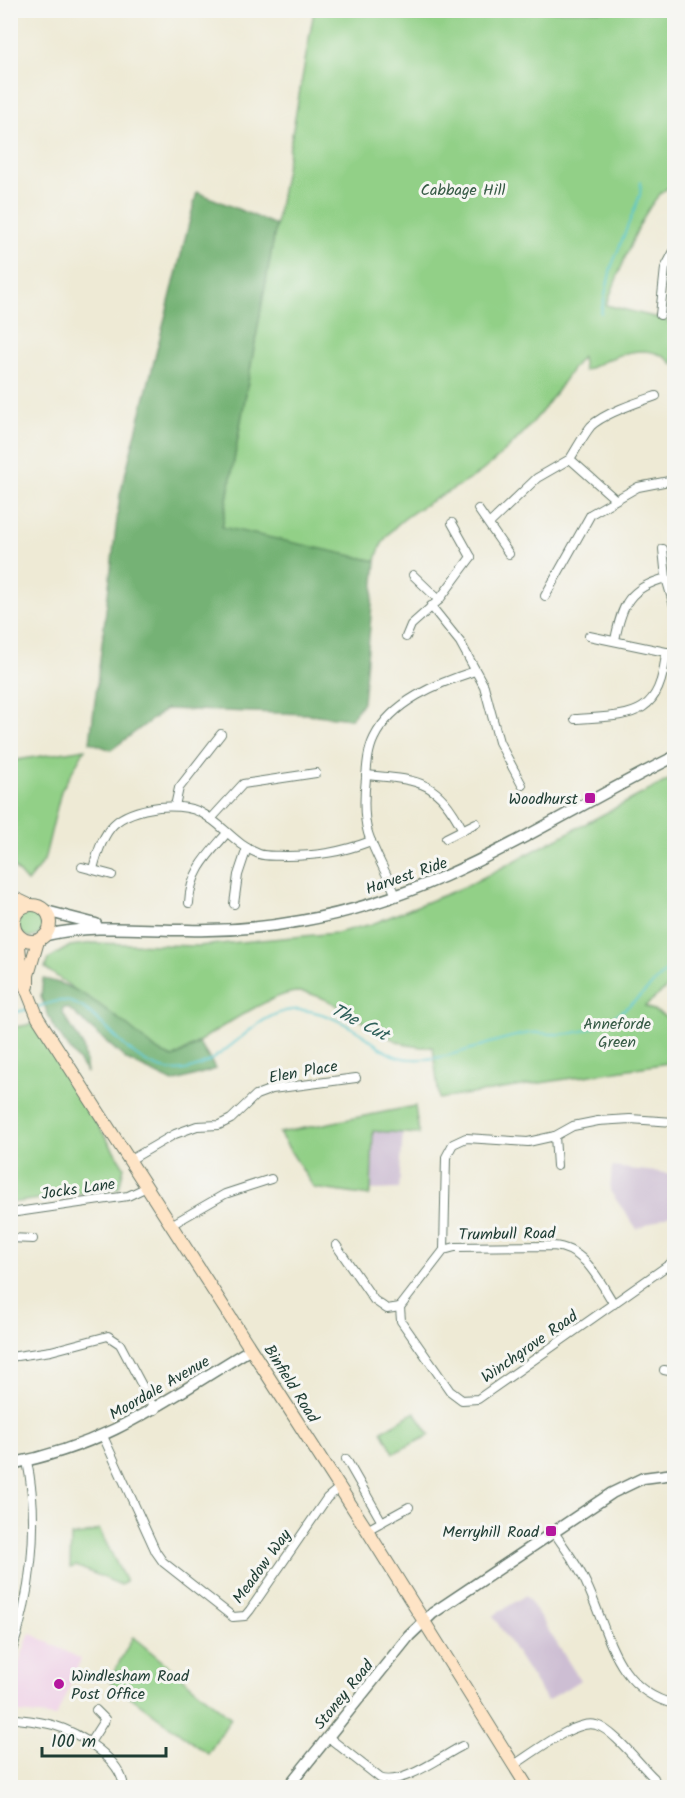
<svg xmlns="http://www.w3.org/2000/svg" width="685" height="1798" font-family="Kalam,sans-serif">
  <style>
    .built { fill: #efd0e7 }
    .industrial { fill: #cdbed3 }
    .green { fill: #92d087; stroke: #58865e; stroke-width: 1.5 }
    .forest { fill: #75b274; stroke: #4a7854; stroke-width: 1.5 }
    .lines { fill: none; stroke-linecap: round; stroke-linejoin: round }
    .stream { stroke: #5ac7ce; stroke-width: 2 }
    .minor-casing { stroke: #677a6c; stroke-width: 10 }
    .tertiary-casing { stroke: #677a6c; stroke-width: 13 }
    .secondary-casing { stroke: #677a6c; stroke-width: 14 }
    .minor { stroke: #fff; stroke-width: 8 }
    .tertiary { stroke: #fff; stroke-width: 10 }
    .secondary { stroke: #fee4c6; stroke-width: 12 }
    .poi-dot { fill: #b5179e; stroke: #f6f6f2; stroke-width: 2 }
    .labels { text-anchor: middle; stroke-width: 6; stroke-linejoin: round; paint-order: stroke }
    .park-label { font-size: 16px; fill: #365a45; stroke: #f6f6f2 }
    .poi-label { font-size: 16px; fill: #1f3d34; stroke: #f6f6f2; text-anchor: end }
    .street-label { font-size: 16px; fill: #1f3d34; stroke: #f6f6f2 }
    .water-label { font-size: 18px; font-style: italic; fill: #2e605a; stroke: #f6f6f2 }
  </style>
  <rect width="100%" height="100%" fill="#f6f6f2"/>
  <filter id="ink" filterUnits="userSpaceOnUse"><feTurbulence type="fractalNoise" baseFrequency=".0167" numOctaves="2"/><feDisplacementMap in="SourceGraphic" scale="12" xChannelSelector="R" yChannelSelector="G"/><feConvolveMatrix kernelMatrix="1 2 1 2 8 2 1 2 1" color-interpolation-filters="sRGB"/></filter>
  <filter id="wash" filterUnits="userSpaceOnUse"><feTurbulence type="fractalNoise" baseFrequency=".008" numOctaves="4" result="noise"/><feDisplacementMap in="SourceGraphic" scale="24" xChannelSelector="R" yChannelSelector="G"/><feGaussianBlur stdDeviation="1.35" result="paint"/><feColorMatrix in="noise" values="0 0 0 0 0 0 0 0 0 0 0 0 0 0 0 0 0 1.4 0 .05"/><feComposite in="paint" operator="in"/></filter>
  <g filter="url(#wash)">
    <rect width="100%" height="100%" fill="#eeead5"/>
    <polygon class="built" points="30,1633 81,1659 56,1717 11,1712 11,1684"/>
    <g class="industrial">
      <polygon points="373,1130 403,1131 399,1189 371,1190"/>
      <polygon points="612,1167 674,1174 674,1213 637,1229 610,1191"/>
      <polygon points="526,1595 580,1680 547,1701 493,1616"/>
    </g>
    <g class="green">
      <path d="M314,11H674V186C646,189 618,279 606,305L666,320L674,329V365C649,337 611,357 584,371L582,357C571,369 564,381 555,394C535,422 509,450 482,471C450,496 384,514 376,561L222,528Z"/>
      <polygon points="85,749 61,791 44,861 27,882 11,864 11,761"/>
      <path d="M674,777V982L645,1006L674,1021V1062L439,1099L433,1047C405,1049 387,1037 365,1023C346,1011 322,993 298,992C270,992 199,1042 173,1058L155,1051L134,1032L45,968L48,959L70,946L94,943L198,946L336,933L372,924L469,885Z"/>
      <circle cx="31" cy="924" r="13"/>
      <polygon points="33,1024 40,1031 124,1167 119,1188 11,1203 10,1028"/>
      <polygon points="415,1106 419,1134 373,1131 371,1190 369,1196 314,1188 279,1133"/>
      <polygon points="415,1412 430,1435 394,1453 382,1431"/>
      <polygon points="99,1529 126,1582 121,1585 76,1566 70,1568 71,1536 84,1535"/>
      <polygon points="133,1637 231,1718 208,1754 109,1681"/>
    </g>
    <g class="forest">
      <polygon points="197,192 276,225 222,527 376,561 363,702 351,719 307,714 166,709 111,750 90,742 120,495"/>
      <path d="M43,979C76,984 109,1011 135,1032C148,1043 156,1052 173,1058L199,1043L216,1069L173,1082L127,1060L68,1008H63L62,1012L83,1046L87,1073L53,1026L41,997Z"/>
    </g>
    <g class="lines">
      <g class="stream">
        <polyline points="601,313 611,268 640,195 641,182"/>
        <path d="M38,1007C46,1004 55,1000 64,1001C98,1003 123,1063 168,1070C218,1078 248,1014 292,1010C316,1008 344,1022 363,1035C375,1043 384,1053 398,1057C439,1068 490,1038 531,1033C538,1032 546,1034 553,1034C571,1035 589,1031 605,1022C632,1007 653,984 674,963"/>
        <polyline points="10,1010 17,1012 29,1009"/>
      </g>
    </g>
  </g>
  <g filter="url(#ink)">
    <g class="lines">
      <g class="minor-casing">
        <g id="minor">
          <polyline points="660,315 665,268 674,251"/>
          <path d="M570,459C577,448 583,436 591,426C604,413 638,402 656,396"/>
          <polyline points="478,509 509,554"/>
          <polyline points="452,523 471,557"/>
          <polyline points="490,523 537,478 570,459 615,499"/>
          <polyline points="663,549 666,578 674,606"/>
          <polyline points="413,575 439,600"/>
          <polyline points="545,596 591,514 638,487 674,480"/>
          <polyline points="431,606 460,642 484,686 499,742 522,785"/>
          <polyline points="589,636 666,652 674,652"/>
          <polyline points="406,637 411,625 439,600 471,557"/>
          <path d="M615,640C622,604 629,588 666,578"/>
          <path d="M575,719C631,715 660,719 666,652"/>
          <path d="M366,775C419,780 436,779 463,830"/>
          <polyline points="175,806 179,788 221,734"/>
          <polyline points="211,819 243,784 316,773"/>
          <polyline points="446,838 476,823"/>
          <polyline points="82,867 112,875"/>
          <path d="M93,869C104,827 115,813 159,807C173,806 187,806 200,812C222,823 235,845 259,854C267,857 278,855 286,856C318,856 342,852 371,841"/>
          <path d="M396,896C388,875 375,855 368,833C363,815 364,796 366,778C367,765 368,750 374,738C392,701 438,683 475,671"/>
          <path d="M189,903C190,872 208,855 227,833"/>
          <polyline points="234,904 238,875 247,848"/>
          <polyline points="555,1136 557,1166"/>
          <polyline points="130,1160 175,1134 197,1126 219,1125 231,1119 256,1095 272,1089 356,1078"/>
          <polyline points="10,1213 128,1196 147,1187"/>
          <polyline points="171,1225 225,1194 271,1179"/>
          <polyline points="10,1238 33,1239"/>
          <polyline points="336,1245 374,1300 387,1309 400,1307"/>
          <polyline points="444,1250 446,1157 453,1144 466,1138 528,1142 555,1136 573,1126 598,1121 630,1119 674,1122"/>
          <polyline points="400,1307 401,1321 450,1391 462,1400 478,1399 674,1261"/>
          <path d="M400,1307L444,1250L455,1247L553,1246C585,1248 598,1279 614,1304"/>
          <polyline points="10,1357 51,1351 108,1336 120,1344 155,1410"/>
          <polyline points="664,1370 674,1372"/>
          <polyline points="103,1436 156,1552 163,1562 233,1617 245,1616 250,1610 327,1498 339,1488"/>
          <polyline points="346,1459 382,1522"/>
          <polyline points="367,1530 409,1507"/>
          <path d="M554,1532C565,1549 578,1565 586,1583C609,1631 614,1689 674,1704"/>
          <path d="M10,1657C31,1597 40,1524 27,1461"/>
          <path d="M10,1718C24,1720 39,1721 53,1725C78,1732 122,1759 124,1788"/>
          <path d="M328,1737L380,1778C401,1787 442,1756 462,1746"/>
          <polyline points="89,1744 105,1719 96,1710"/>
          <path d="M514,1765C533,1753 576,1719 596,1725C613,1729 641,1766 654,1778L658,1788"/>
        </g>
      </g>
      <g class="tertiary-casing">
        <g id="tertiary">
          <polyline points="46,911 96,924"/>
          <path d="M47,935C95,924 138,930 187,930C225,931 263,928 301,921C444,896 548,819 674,757"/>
          <path d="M10,1464C110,1445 167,1399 251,1349"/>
          <polyline points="287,1788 409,1636 433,1613 612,1493 643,1478 674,1474"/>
        </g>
      </g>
      <g class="secondary-casing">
        <g id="secondary">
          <polyline points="10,896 29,905"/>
          <circle cx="32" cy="923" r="18"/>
          <polyline points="18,935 22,978 38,1018 367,1530 528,1788"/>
          <polyline points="28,986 28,975 38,941"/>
        </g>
      </g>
      <use href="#minor" class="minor"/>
      <use href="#tertiary" class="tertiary"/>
      <use href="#secondary" class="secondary"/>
    </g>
  </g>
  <g class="poi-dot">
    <rect x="584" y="792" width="12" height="12" rx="3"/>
    <rect x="545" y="1525" width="12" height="12" rx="3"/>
    <circle cx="59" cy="1684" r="6"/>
  </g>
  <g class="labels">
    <g class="park-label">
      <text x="463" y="195">Cabbage Hill</text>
      <text x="617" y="1029">Anneforde<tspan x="617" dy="18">Green</tspan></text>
    </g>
    <g class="poi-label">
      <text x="578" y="804">Woodhurst</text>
      <text x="539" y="1537">Merryhill Road</text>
      <text x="71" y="1681" text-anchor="start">Windlesham Road<tspan x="71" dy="18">Post Office</tspan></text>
    </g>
    <g class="street-label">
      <text transform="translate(406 875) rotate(-19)" y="6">Harvest Ride</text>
      <text transform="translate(303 1071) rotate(-10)" y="6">Elen Place</text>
      <text transform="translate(78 1188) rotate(-8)" y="6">Jocks Lane</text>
      <text transform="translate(507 1233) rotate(-1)" y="6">Trumbull Road</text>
      <text transform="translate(529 1346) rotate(-35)" y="6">Winchgrove Road</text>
      <text transform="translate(292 1383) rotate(58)" y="6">Binfield Road</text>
      <text transform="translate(159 1387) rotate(-30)" y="6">Moordale Avenue</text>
      <text transform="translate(261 1566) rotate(-54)" y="6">Meadow Way</text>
      <text transform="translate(343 1694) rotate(-51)" y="6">Stoney Road</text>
    </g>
    <g class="water-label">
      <text transform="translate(360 1022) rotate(27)" y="6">The Cut</text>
    </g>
  </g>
  <rect width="685" height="1798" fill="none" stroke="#f6f6f2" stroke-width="36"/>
  <path d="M42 1747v9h124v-9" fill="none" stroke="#1f3d34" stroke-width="3"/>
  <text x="51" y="1747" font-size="18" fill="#1f3d34" stroke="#f6f6f2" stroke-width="4.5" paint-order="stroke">100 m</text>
</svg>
